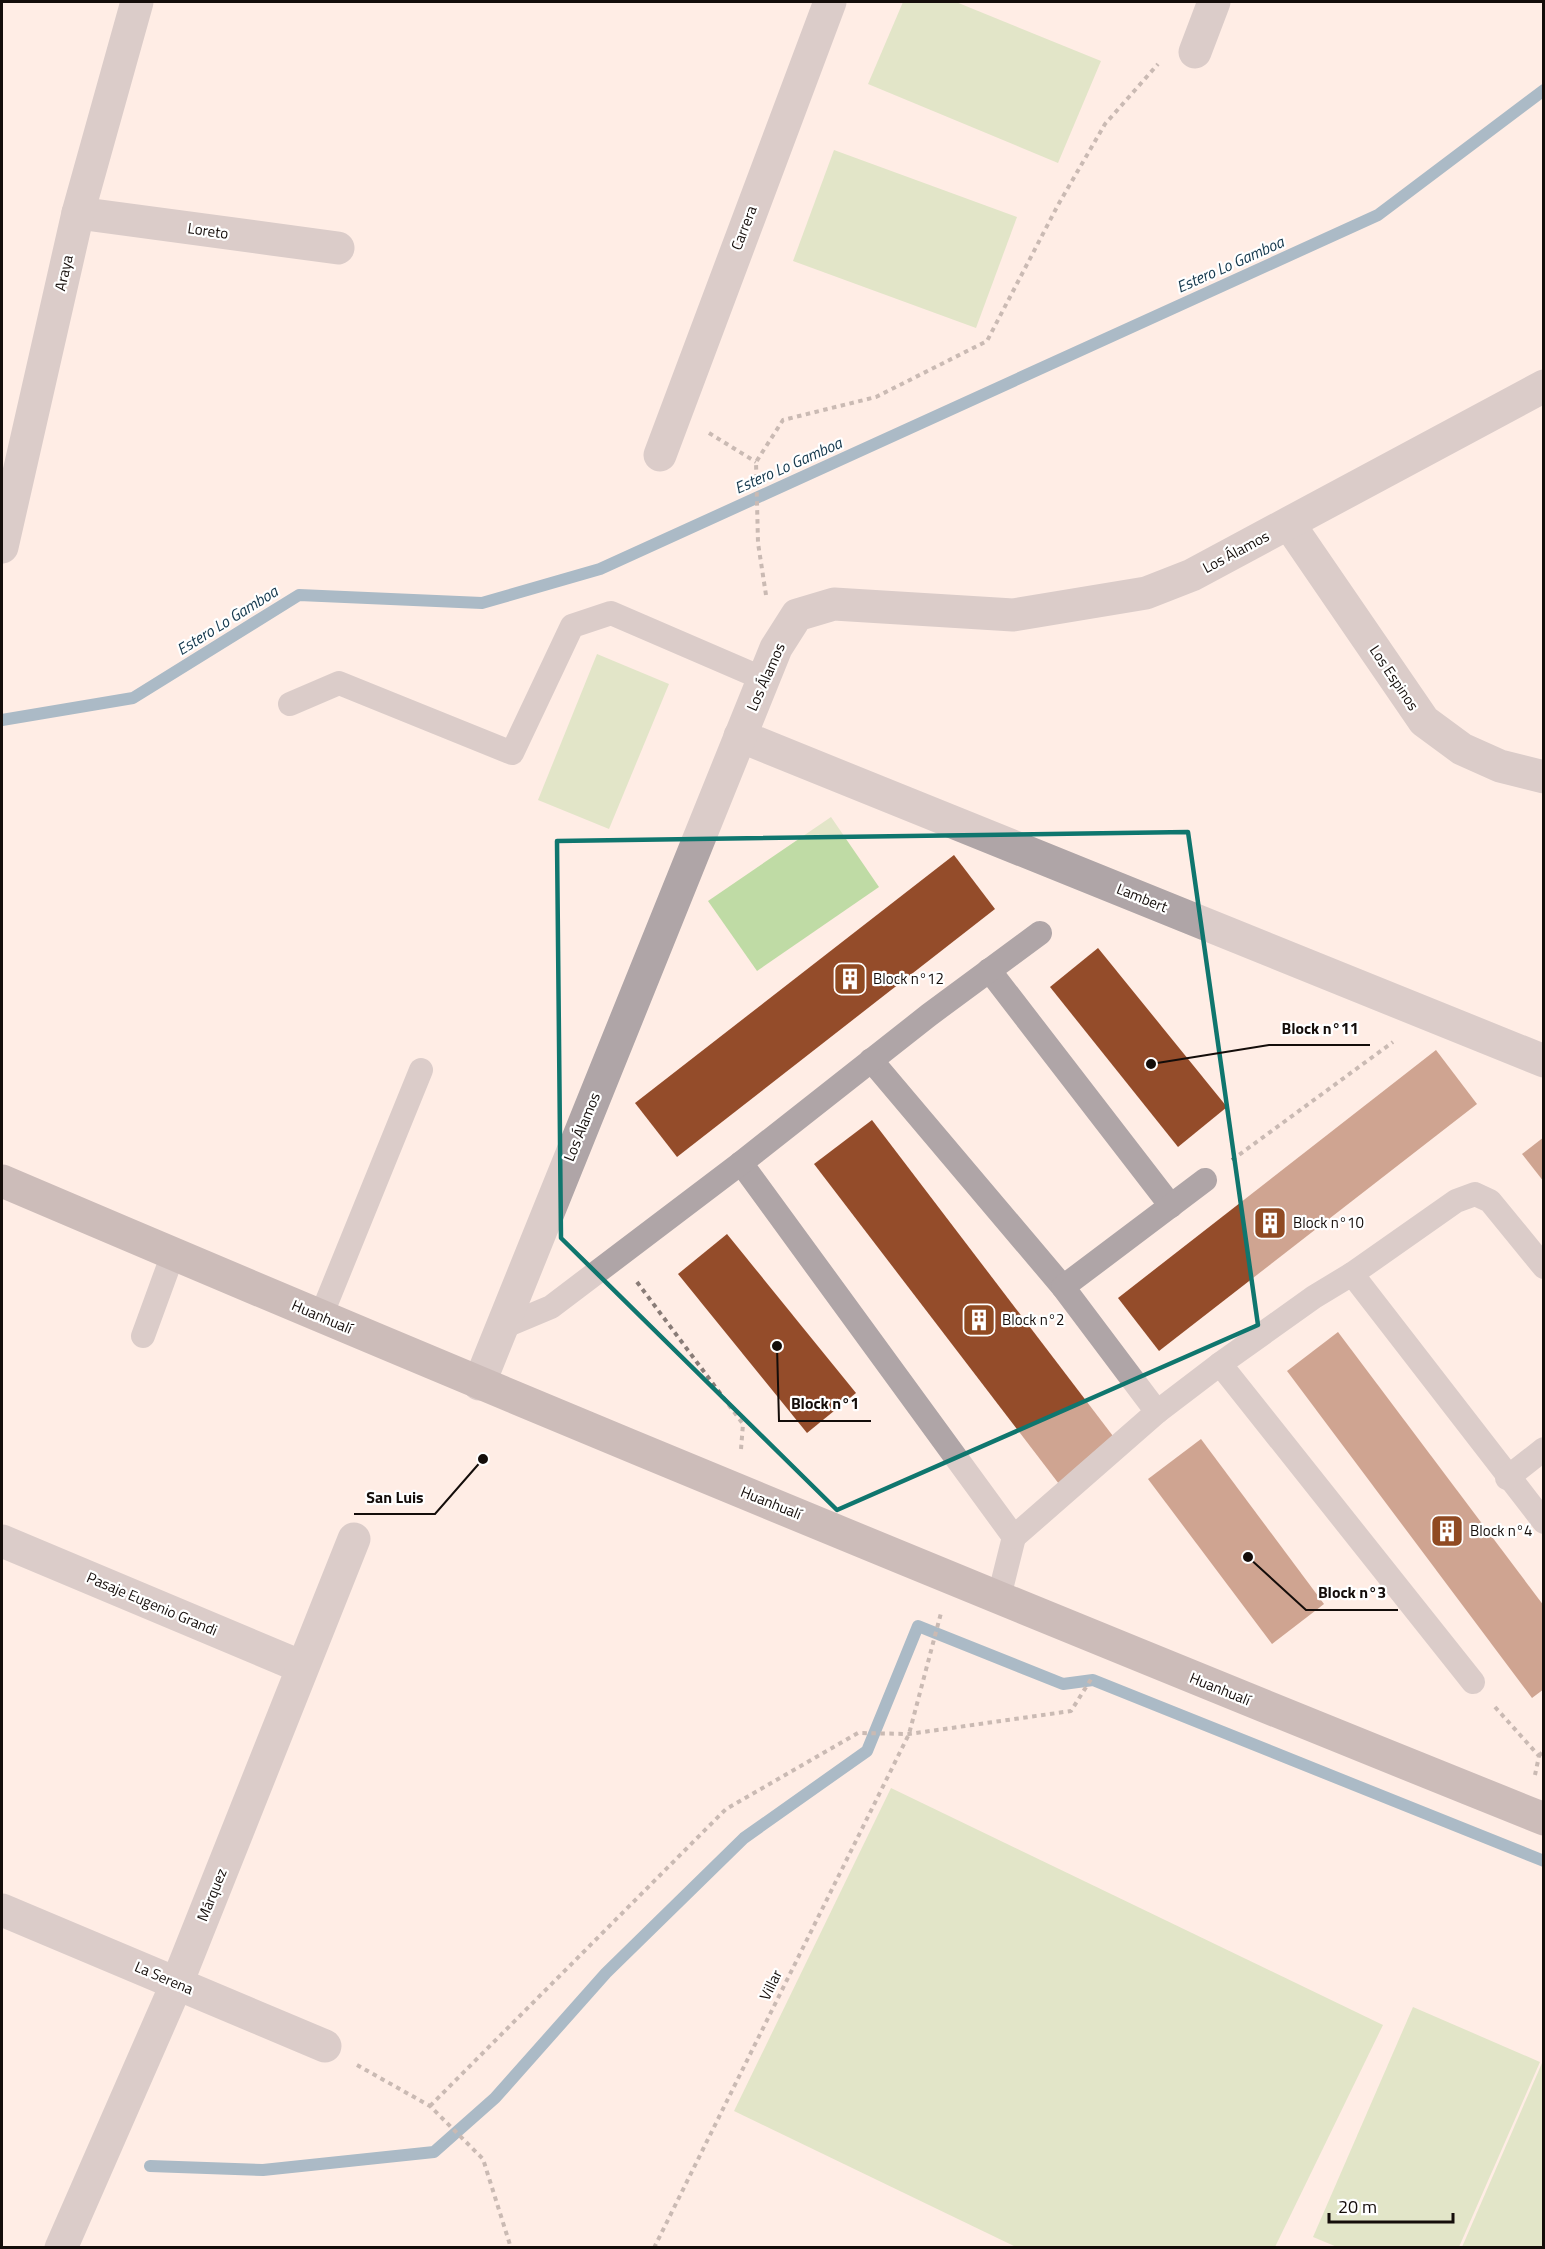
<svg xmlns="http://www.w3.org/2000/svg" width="1545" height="2249" font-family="'Titillium Web',sans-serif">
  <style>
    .park { fill: #bfdba5 }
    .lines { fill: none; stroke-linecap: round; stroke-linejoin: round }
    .stream { stroke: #467d9f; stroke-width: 12 }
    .building { fill: #944c2a }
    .path { stroke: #897c77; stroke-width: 4; stroke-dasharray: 4.5 4.5; stroke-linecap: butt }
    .lane { stroke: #afa5a7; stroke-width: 24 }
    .street { stroke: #afa5a7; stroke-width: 33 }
    .secondary { stroke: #8f8184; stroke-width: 33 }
    .marked { fill: none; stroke: #0f766e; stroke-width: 4.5; stroke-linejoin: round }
    .labels { text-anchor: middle; stroke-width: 4.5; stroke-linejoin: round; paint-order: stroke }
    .street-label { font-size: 15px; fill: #140d0a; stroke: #fff }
    .poi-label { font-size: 15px; fill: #140d0a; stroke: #fff; text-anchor: start }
    .water-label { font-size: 16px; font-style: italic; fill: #14384d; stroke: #fff }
    .leader { fill: none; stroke: #140d0a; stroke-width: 2 }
    .callout-dot { fill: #140d0a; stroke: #fff; stroke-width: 2 }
    .callout-label { font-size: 16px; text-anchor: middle; font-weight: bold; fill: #140d0a; stroke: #fff; stroke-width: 4.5; stroke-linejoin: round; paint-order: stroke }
  </style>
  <rect width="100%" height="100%" fill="#ffede5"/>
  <g class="park">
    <polygon points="903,2 956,2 1101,61 1058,163 868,84"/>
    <polygon points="834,150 1017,217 976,328 793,261"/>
    <polygon points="597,654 669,684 609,829 538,800"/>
    <polygon points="831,817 879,887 757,971 708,901"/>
    <polygon points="891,1788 1383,2025 1275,2247 1016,2247 734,2111"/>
    <polygon points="1413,2007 1540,2062 1459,2247 1337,2247 1313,2237"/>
    <polygon points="1542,2063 1543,2247 1462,2247"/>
  </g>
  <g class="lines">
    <g class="stream">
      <polyline points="2,720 133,698 299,595 482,603 600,569 1378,215 1544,90"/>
      <polyline points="150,2166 263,2170 434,2152 495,2098 606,1973 744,1838 867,1751 918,1626 1063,1684 1093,1680 1544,1861"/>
    </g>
  </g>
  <g class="building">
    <polygon points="954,855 995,909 677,1157 635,1103"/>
    <polygon points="1098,948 1227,1107 1178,1147 1050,987"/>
    <polygon points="1436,1050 1477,1104 1159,1351 1118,1298"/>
    <polygon points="872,1120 1116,1440 1059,1484 814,1164"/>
    <polygon points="1544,1137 1544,1182 1522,1154"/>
    <polygon points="727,1234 856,1393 807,1433 678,1274"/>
    <polygon points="1338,1332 1544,1606 1544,1689 1532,1698 1287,1371"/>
    <polygon points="1201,1439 1324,1604 1272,1644 1148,1479"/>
  </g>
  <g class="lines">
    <g class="path">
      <polyline points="709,433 756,462"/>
      <polyline points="766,595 758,543 756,462 783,420 876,397 987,341 1058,205 1105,124 1158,64"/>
      <polyline points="1232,1160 1393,1042"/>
      <polyline points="637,1282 743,1424 741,1449"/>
      <polyline points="1495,1707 1539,1756 1535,1775"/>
      <polyline points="1539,1756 1544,1750"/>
      <polyline points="357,2065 430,2106 483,2159 511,2248"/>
      <polyline points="430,2106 726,1809 858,1733 909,1734 1071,1711 1093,1676"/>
      <polyline points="654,2248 909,1734 941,1613"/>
    </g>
    <g class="lane">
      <polyline points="290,704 339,683 512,753 572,626 611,613 764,679"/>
      <polyline points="989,970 1171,1206"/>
      <polyline points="871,1060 1063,1287"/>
      <polyline points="741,1163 1014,1537 999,1597"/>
      <polyline points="1352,1274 1456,1201 1475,1194 1490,1201 1544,1267"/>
      <polyline points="321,1316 421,1070"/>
      <polyline points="501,1328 551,1307 741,1163 929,1015 1040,933"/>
      <polyline points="143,1336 173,1254"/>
      <polyline points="1220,1364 1314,1297 1352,1274 1544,1522"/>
      <polyline points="1157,1412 1220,1364 1473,1682"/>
      <polyline points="1507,1478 1544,1449"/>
      <polyline points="1014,1537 1157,1412 1063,1287 1205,1180"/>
    </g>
    <g class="street">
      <polyline points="1195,52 1214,2"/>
      <polyline points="78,213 338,248"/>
      <polyline points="660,455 830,2"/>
      <polyline points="1289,524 1424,721 1462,749 1500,766 1544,777"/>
      <polyline points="2,547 78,213 137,2"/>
      <polyline points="740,736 1544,1061"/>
      <polyline points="479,1384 776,648 797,615 834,604 1013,615 1146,593 1192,575 1544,386"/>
      <polyline points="2,1541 302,1667"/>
      <polyline points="2,1910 325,2046"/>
      <polyline points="61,2248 177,1983 354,1539"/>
    </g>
    <path class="secondary" d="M2,1181C513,1399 1027,1611 1544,1819"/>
  </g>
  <path d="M0 0H1545V2249H0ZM1188,832L1258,1325L837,1510L561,1238L557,841Z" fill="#ffede5" fill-opacity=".55" fill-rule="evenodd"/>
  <path class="marked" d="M1188,832L1258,1325L837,1510L561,1238L557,841Z"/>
  <defs>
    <g id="building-square" transform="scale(1.725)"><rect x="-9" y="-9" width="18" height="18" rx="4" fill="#904a22" stroke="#fff"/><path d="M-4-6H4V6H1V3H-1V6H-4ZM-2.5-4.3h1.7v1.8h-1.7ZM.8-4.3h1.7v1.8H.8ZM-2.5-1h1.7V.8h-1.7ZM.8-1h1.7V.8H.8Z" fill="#fff"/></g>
  </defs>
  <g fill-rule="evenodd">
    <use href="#building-square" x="850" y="979"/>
    <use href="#building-square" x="1270" y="1223"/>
    <use href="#building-square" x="979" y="1320"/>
    <use href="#building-square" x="1447" y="1531"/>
  </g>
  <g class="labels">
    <g class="street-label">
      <text transform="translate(744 228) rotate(-69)" y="5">Carrera</text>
      <text transform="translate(208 231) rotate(8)" y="5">Loreto</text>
      <text transform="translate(64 273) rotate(-77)" y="5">Araya</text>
      <text transform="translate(1236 552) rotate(-28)" y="5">Los Álamos</text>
      <text transform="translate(766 677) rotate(-66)" y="5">Los Álamos</text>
      <text transform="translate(1394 678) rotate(56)" y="5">Los Espinos</text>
      <text transform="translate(1142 898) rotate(22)" y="5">Lambert</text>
      <text transform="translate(582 1127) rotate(-68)" y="5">Los Álamos</text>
      <text transform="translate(322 1317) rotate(23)" y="5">Huanhualí</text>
      <text transform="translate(771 1503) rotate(22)" y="5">Huanhualí</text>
      <text transform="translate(152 1604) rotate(23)" y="5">Pasaje Eugenio Grandi</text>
      <text transform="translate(1220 1689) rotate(22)" y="5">Huanhualí</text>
      <text transform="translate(212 1895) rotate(-68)" y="5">Márquez</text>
      <text transform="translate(164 1978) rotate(23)" y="5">La Serena</text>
      <text transform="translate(771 1985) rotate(-64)" y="5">Villar</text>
    </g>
    <g class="poi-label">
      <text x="873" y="984">Block n°12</text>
      <text x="1293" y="1228">Block n°10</text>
      <text x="1002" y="1325">Block n°2</text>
      <text x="1470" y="1536">Block n°4</text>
    </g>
    <g class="water-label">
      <text transform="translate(1230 264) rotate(-24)" y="6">Estero Lo Gamboa</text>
      <text transform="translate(788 465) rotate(-24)" y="6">Estero Lo Gamboa</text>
      <text transform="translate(227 620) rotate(-32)" y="6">Estero Lo Gamboa</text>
    </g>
  </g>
  <path class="leader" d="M1151 1064L1269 1045H1370M777 1346L779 1421H871M483 1459L435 1514H354M1248 1557L1306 1610H1398"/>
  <g class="callout-dot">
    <circle cx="1151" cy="1064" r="6"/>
    <circle cx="777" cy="1346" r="6"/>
    <circle cx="483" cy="1459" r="6"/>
    <circle cx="1248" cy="1557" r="6"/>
  </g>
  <g class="callout-label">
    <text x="1320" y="1034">Block n°11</text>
    <text x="825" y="1409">Block n°1</text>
    <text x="395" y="1503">San Luis</text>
    <text x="1352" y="1598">Block n°3</text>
  </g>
  <rect width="1545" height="2249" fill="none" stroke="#140d0a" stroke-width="6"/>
  <path d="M1329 2213v9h124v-9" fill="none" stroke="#140d0a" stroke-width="3"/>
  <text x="1338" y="2213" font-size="18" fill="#140d0a" stroke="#ffffff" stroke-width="4.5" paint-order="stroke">20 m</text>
</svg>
